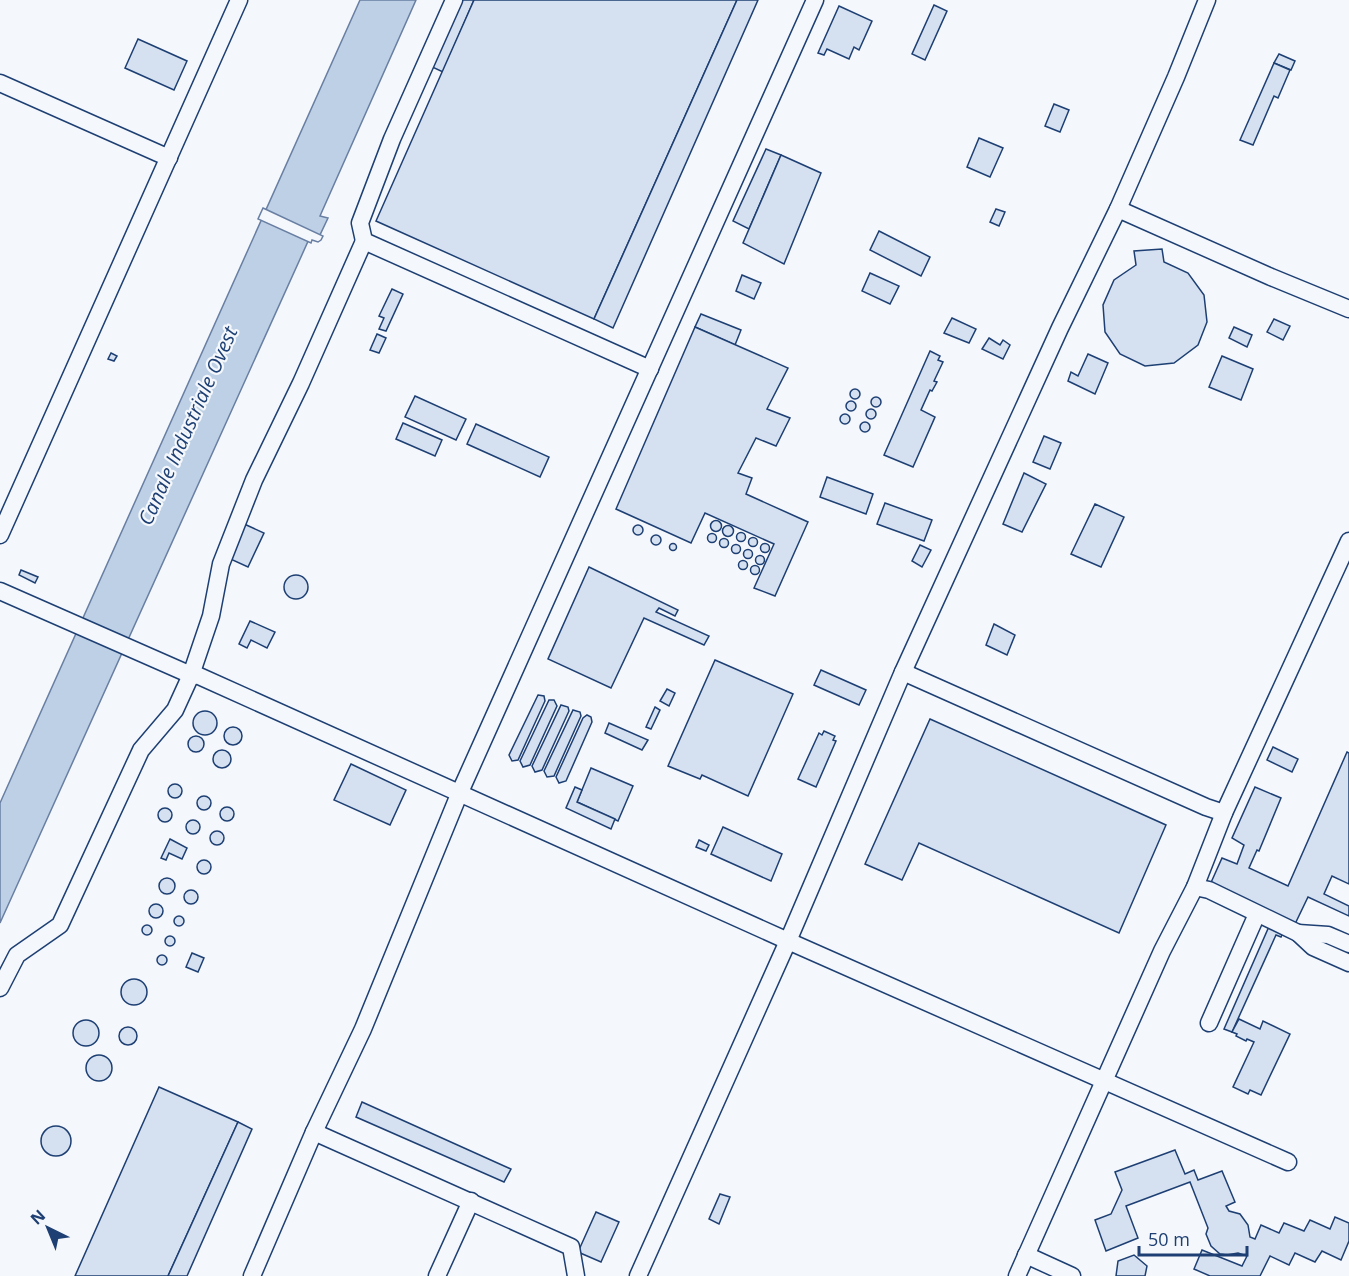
<svg xmlns="http://www.w3.org/2000/svg" width="1349" height="1276" font-family="'Open Sans',sans-serif">
  <style>
    .water { fill: #bed0e5; stroke: #687fa3; stroke-width: 1.5 }
    .pier { fill: #f4f7fb; stroke: #687fa3; stroke-width: 1.5 }
    .building { fill: #d5e0f0; stroke: #1d3f73; stroke-width: 1.5 }
    .lines { fill: none; stroke-linecap: round; stroke-linejoin: round }
    .minor-casing { stroke: #1d3f73; stroke-width: 19 }
    .minor { stroke: #f4f7fb; stroke-width: 16 }
    .labels { text-anchor: middle; stroke-width: 4.5; stroke-linejoin: round; paint-order: stroke }
    .water-label { font-size: 20px; font-style: italic; fill: #1d3f73; stroke: #f4f7fb }
  </style>
  <rect width="100%" height="100%" fill="#f4f7fb"/>
  <polygon class="water" points="360,0 416,0 320,216 328,218 318,239 310,237 0,923 0,803"/>
  <polygon class="pier" points="263,208 323,236 321,240 318,242 312,240 311,243 258,219"/>
  <g class="building">
    <polygon points="459,0 474,0 443,72 430,66"/>
    <polygon points="474,0 737,0 594,319 376,221"/>
    <polygon points="737,0 758,0 613,328 594,319"/>
    <polygon points="934,5 947,11 925,60 912,54"/>
    <polygon points="839,6 872,21 859,50 854,47 849,59 827,49 824,55 818,53"/>
    <polygon points="138,39 187,61 174,90 125,68"/>
    <polygon points="1279,54 1295,61 1291,70 1274,63"/>
    <polygon points="1274,63 1290,70 1278,98 1274,96 1253,145 1240,140"/>
    <polygon points="1054,104 1069,110 1060,132 1045,126"/>
    <polygon points="979,138 1003,148 990,177 967,167"/>
    <polygon points="766,149 781,155 749,229 733,221"/>
    <polygon points="781,155 821,173 784,264 743,243"/>
    <polygon points="996,209 1005,212 999,226 990,222"/>
    <polygon points="879,231 930,257 921,276 870,250"/>
    <polygon points="1162,249 1164,262 1188,273 1204,295 1207,322 1198,345 1174,363 1145,366 1120,354 1105,332 1103,305 1114,280 1136,265 1134,251"/>
    <polygon points="870,273 899,286 890,304 862,291"/>
    <polygon points="742,275 761,283 754,299 736,291"/>
    <polygon points="392,289 403,294 386,331 379,329 384,318 379,316"/>
    <polygon points="701,314 741,330 735,345 695,327"/>
    <polygon points="952,318 976,329 969,343 944,333"/>
    <polygon points="1274,319 1290,326 1283,340 1267,332"/>
    <polygon points="695,327 788,368 767,409 790,418 776,446 756,438 738,473 752,478 746,494 808,522 775,596 754,588 774,544 705,513 691,543 616,509"/>
    <polygon points="1234,327 1252,335 1247,347 1229,338"/>
    <polygon points="377,334 386,338 379,353 370,350"/>
    <polygon points="989,338 1000,345 1003,340 1010,345 1003,359 982,349"/>
    <polygon points="930,351 940,356 938,360 943,362 934,381 937,382 932,391 930,390 921,410 935,417 913,467 884,455"/>
    <polygon points="111,353 117,356 114,361 108,359"/>
    <polygon points="1088,354 1108,363 1095,394 1068,381 1071,372 1078,376"/>
    <polygon points="1222,356 1253,369 1241,400 1209,387"/>
    <circle cx="855" cy="394" r="5"/>
    <polygon points="415,396 466,419 456,440 405,417"/>
    <circle cx="876" cy="402" r="5"/>
    <circle cx="851" cy="406" r="5"/>
    <circle cx="871" cy="414" r="5"/>
    <circle cx="845" cy="419" r="5"/>
    <circle cx="865" cy="427" r="5"/>
    <polygon points="403,423 442,440 435,456 396,439"/>
    <polygon points="476,424 549,457 540,477 467,444"/>
    <polygon points="1044,436 1061,443 1050,469 1033,462"/>
    <polygon points="1024,473 1046,484 1022,532 1003,524"/>
    <polygon points="827,477 873,494 866,514 820,497"/>
    <polygon points="885,503 932,520 924,541 877,524"/>
    <polygon points="1095,504 1124,517 1101,567 1071,554"/>
    <circle cx="716" cy="526" r="5.5"/>
    <polygon points="242,523 264,533 248,567 226,557"/>
    <circle cx="638" cy="530" r="5"/>
    <circle cx="728" cy="531" r="5.5"/>
    <circle cx="741" cy="537" r="4.5"/>
    <circle cx="712" cy="538" r="4.5"/>
    <circle cx="656" cy="540" r="5"/>
    <circle cx="753" cy="542" r="4.5"/>
    <circle cx="724" cy="543" r="4.5"/>
    <circle cx="673" cy="547" r="3.5"/>
    <circle cx="765" cy="548" r="4.5"/>
    <circle cx="736" cy="549" r="4.5"/>
    <polygon points="920,545 931,550 922,567 912,561"/>
    <circle cx="748" cy="554" r="4.5"/>
    <circle cx="760" cy="560" r="4.5"/>
    <circle cx="743" cy="565" r="4.5"/>
    <circle cx="755" cy="570" r="4.5"/>
    <polygon points="589,567 678,610 675,616 659,608 656,612 709,636 704,645 644,618 611,688 548,659"/>
    <polygon points="21,570 38,577 35,583 19,575"/>
    <circle cx="296" cy="587" r="12"/>
    <polygon points="250,621 275,632 267,648 251,640 247,648 239,644"/>
    <polygon points="994,624 1015,635 1007,655 986,645"/>
    <polygon points="715,660 793,694 748,796 702,775 700,779 668,766"/>
    <polygon points="821,670 866,690 859,705 814,685"/>
    <polygon points="667,689 675,693 669,706 660,701"/>
    <polygon points="538,695 544,696 545,701 518,760 512,761 509,755"/>
    <polygon points="549,700 554,700 557,706 530,765 523,767 520,761"/>
    <polygon points="561,705 568,707 569,711 542,770 535,772 532,766"/>
    <polygon points="655,707 660,710 651,729 646,727"/>
    <polygon points="573,710 580,712 581,716 554,776 547,777 544,771"/>
    <circle cx="205" cy="723" r="12"/>
    <polygon points="587,715 591,717 592,722 566,781 559,783 556,777 583,718"/>
    <polygon points="930,719 1166,825 1119,933 919,843 902,880 865,864"/>
    <polygon points="609,723 648,740 642,750 605,733"/>
    <circle cx="233" cy="736" r="9"/>
    <polygon points="824,731 835,736 833,740 836,741 816,787 798,779 819,733 822,735"/>
    <circle cx="196" cy="744" r="8"/>
    <polygon points="1273,747 1298,759 1292,772 1267,760"/>
    <circle cx="222" cy="759" r="9"/>
    <polygon points="1347,752 1349,753 1349,884 1332,876 1324,894 1349,906 1349,916 1308,897 1295,924 1209,887 1222,858 1237,864 1244,845 1232,838 1255,787 1281,798 1259,851 1257,850 1249,868 1288,886"/>
    <polygon points="351,764 406,790 390,825 334,800"/>
    <polygon points="591,768 633,786 618,821 577,802"/>
    <circle cx="175" cy="791" r="7"/>
    <polygon points="575,787 582,790 577,802 615,819 611,829 566,808"/>
    <circle cx="204" cy="803" r="7"/>
    <circle cx="227" cy="814" r="7"/>
    <circle cx="165" cy="815" r="7"/>
    <circle cx="193" cy="827" r="7"/>
    <polygon points="723,827 782,854 771,881 711,854"/>
    <circle cx="217" cy="838" r="7"/>
    <polygon points="170,839 187,848 182,859 169,853 166,860 161,858"/>
    <polygon points="699,840 709,845 706,851 696,847"/>
    <circle cx="204" cy="867" r="7"/>
    <circle cx="167" cy="886" r="8"/>
    <circle cx="191" cy="897" r="7"/>
    <circle cx="156" cy="911" r="7"/>
    <polygon points="1274,915 1288,921 1281,937 1276,935 1232,1032 1224,1029"/>
    <circle cx="179" cy="921" r="5"/>
    <circle cx="147" cy="930" r="5"/>
    <circle cx="170" cy="941" r="5"/>
    <polygon points="192,953 204,958 198,972 186,967"/>
    <circle cx="162" cy="960" r="5"/>
    <circle cx="134" cy="992" r="13"/>
    <polygon points="1239,1019 1260,1029 1263,1021 1290,1034 1261,1095 1250,1090 1248,1094 1233,1087 1254,1042 1247,1039 1246,1041 1236,1036 1237,1034 1232,1032"/>
    <circle cx="86" cy="1033" r="13"/>
    <circle cx="128" cy="1036" r="9"/>
    <circle cx="99" cy="1068" r="13"/>
    <polygon points="159,1087 238,1122 168,1276 75,1276"/>
    <polygon points="362,1102 493,1161 511,1169 504,1182 356,1117"/>
    <polygon points="238,1122 252,1129 187,1276 168,1276"/>
    <circle cx="56" cy="1141" r="15"/>
    <polygon points="1175,1150 1185,1174 1194,1170 1198,1180 1222,1171 1235,1202 1226,1206 1229,1211 1240,1214 1248,1225 1250,1237 1255,1239 1261,1225 1279,1233 1284,1223 1304,1231 1310,1220 1330,1229 1335,1217 1349,1223 1349,1241 1341,1260 1322,1251 1315,1262 1295,1253 1289,1265 1270,1256 1260,1276 1210,1276 1194,1269 1202,1250 1242,1266 1247,1256 1238,1253 1227,1255 1220,1254 1211,1246 1206,1234 1208,1228 1190,1182 1126,1206 1138,1238 1106,1251 1095,1220 1111,1214 1122,1190 1115,1172"/>
    <polygon points="720,1194 730,1197 719,1224 709,1219"/>
    <polygon points="596,1212 619,1222 601,1262 578,1252"/>
    <polygon points="1134,1255 1147,1266 1145,1276 1116,1276 1118,1261"/>
  </g>
  <g class="lines">
    <g class="minor-casing">
      <g id="minor">
        <polyline points="454,0 392,139 360,223 364,241 650,369"/>
        <polyline points="0,83 169,158"/>
        <polyline points="1118,209 1271,277 1349,309"/>
        <polyline points="0,535 239,0"/>
        <polyline points="0,591 191,675 199,676 788,941 1288,1162"/>
        <polyline points="903,672 1206,807 1224,813"/>
        <polyline points="1195,887 1209,890 1298,933 1313,947 1349,963"/>
        <polyline points="1298,933 1328,935 1349,944"/>
        <polyline points="0,988 17,955 60,925 141,750 175,710 191,675 211,616 221,564 254,480 301,383 364,241"/>
        <polyline points="1209,1023 1257,914"/>
        <polyline points="314,1132 571,1247 576,1276"/>
        <polyline points="1026,1255 1072,1276"/>
        <polyline points="252,1276 314,1132 363,1029 460,792 815,0"/>
        <polyline points="437,1276 471,1201"/>
        <polyline points="638,1276 788,941 903,672 1060,328 1118,209 1176,77 1207,0"/>
        <polyline points="1017,1276 1162,951 1195,887 1224,813 1349,541"/>
      </g>
    </g>
    <use href="#minor" class="minor"/>
  </g>
  <g class="labels">
    <g class="water-label">
      <text transform="translate(188 426) rotate(-66)" y="7">Canale Industriale Ovest</text>
    </g>
  </g>
  <g transform="translate(48 1228) rotate(317)" stroke="#f4f7fb" stroke-width="4.5" paint-order="stroke">
  <path d="M0-4.5L10 22L0 15L-10 22Z" fill="#1d3f73"/>
  <text y="-9" font-size="16" font-weight="bold" text-anchor="middle" fill="#1d3f73">N</text>
  </g>
  <path d="M1139 1246v9h108v-9" fill="none" stroke="#1d3f73" stroke-width="3"/>
  <text x="1148" y="1246" font-size="18" fill="#1d3f73" stroke="#f4f7fb" stroke-width="4.5" paint-order="stroke">50 m</text>
</svg>
